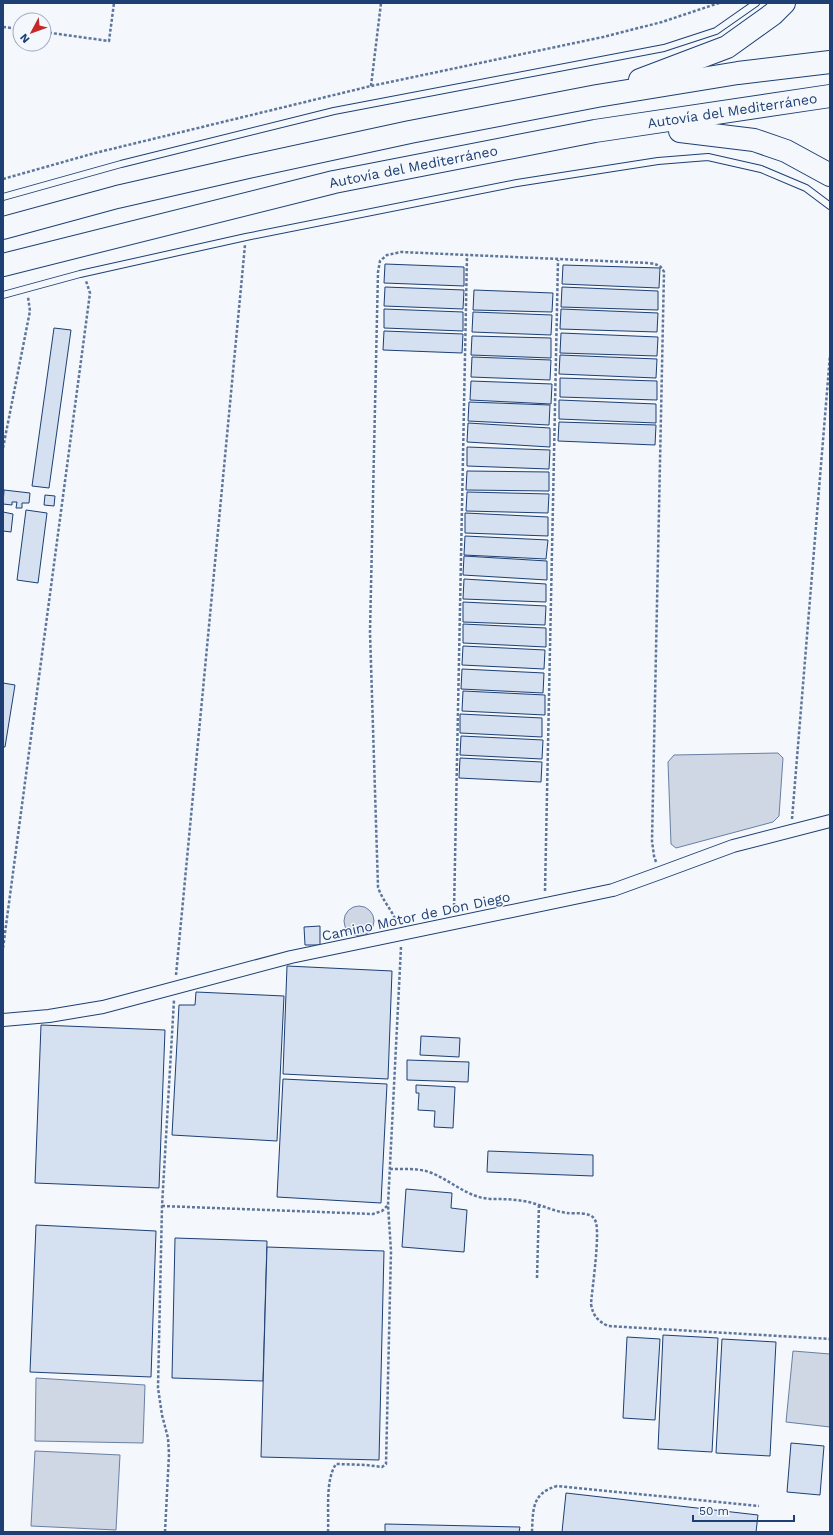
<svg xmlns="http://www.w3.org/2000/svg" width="833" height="1535" font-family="'Work Sans',sans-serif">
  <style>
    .water { fill: #cfd7e4; stroke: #687fa3 }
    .building { fill: #d5e0f0; stroke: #1d3f73 }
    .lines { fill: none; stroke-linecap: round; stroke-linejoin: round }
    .lane-casing { stroke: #1d3f73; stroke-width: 8 }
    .street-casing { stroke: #1d3f73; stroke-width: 14 }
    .highway-casing { stroke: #1d3f73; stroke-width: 24 }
    .path { stroke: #5e769c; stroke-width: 2.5; stroke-dasharray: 3 2; stroke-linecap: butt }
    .lane { stroke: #f4f7fb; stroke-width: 6 }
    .street { stroke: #f4f7fb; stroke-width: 12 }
    .highway { stroke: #f4f7fb; stroke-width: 22 }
    .labels { text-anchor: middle; stroke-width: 3; stroke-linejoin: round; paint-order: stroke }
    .street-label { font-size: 14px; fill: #1d3f73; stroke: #f4f7fb }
  </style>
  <rect width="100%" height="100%" fill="#f4f7fb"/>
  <g class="water">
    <polygon points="778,753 783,758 779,816 773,822 676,848 671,844 668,762 674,755"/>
    <circle cx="359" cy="921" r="15"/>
    <polygon points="793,1351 830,1354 830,1427 786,1422"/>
    <polygon points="36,1378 145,1385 143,1443 35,1441"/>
    <polygon points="35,1451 120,1455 116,1530 31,1526"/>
  </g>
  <g class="building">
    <polygon points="385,264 464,267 464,286 384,283"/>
    <polygon points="563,265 660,268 659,288 562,284"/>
    <polygon points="385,287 464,290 463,309 384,306"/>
    <polygon points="562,287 658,291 658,310 561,307"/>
    <polygon points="474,290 553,293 552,312 473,310"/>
    <polygon points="384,309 463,312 463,331 384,328"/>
    <polygon points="561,309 658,313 657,332 560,329"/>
    <polygon points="473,312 552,315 551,335 472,332"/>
    <polygon points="54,328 71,330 49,488 32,486"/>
    <polygon points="384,331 463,334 462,353 383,350"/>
    <polygon points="561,333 658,337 657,356 560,353"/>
    <polygon points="472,336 551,338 551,358 471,355"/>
    <polygon points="560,355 657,359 656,378 559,374"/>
    <polygon points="472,357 551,360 550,380 471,377"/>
    <polygon points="560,378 657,381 657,400 560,397"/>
    <polygon points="471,381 552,384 551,404 470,400"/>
    <polygon points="559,400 656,404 656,423 559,419"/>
    <polygon points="469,402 550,405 549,425 468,421"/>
    <polygon points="559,422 656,425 655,445 558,441"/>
    <polygon points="468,423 550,428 550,447 467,442"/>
    <polygon points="467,447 550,450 549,469 467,466"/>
    <polygon points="467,471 549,472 549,491 466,490"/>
    <polygon points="4,490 30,493 29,503 22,503 22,508 16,508 17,502 12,502 12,505 3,504"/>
    <polygon points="467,492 549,494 548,513 466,511"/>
    <polygon points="45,495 55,496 54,506 44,505"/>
    <polygon points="26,510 47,513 38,583 17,580"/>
    <polygon points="3,512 13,514 11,532 3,531"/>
    <polygon points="465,513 548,517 548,536 465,533"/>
    <polygon points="465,536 548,540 546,559 464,555"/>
    <polygon points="464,556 547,561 547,580 463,575"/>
    <polygon points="464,579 546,584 546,602 463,599"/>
    <polygon points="463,602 546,606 545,625 463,622"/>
    <polygon points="463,624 546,628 546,647 463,643"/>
    <polygon points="463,646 545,650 544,669 462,665"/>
    <polygon points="462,669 544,673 543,693 461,689"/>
    <polygon points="3,683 15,685 5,747 3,747"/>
    <polygon points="463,691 545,695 545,715 462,711"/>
    <polygon points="460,714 542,718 542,737 460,733"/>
    <polygon points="461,736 543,740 542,759 460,755"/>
    <polygon points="460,758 542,762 541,782 459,778"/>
    <polygon points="320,926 320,945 305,945 304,927"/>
    <polygon points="287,966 392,971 388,1079 283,1074"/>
    <polygon points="196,992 284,996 277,1141 172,1135 179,1005 195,1005"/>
    <polygon points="41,1025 165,1030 159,1188 35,1183"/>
    <polygon points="421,1036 460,1038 459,1057 420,1055"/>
    <polygon points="407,1060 469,1062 468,1082 407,1080"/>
    <polygon points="283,1079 387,1084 381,1203 277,1197"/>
    <polygon points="416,1085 455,1087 453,1128 434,1127 435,1111 418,1110 419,1093 416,1093"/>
    <polygon points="488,1151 593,1155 593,1176 487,1172"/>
    <polygon points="406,1189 452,1193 451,1208 467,1210 464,1252 402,1247"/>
    <polygon points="36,1225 156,1231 151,1377 30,1372"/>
    <polygon points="175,1238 267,1241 263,1381 172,1378"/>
    <polygon points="267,1247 384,1251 379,1460 261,1457"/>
    <polygon points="663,1335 718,1338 712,1452 658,1449"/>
    <polygon points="627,1337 660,1339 655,1420 623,1418"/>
    <polygon points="722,1339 776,1342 770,1456 716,1453"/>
    <polygon points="791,1443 824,1446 820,1495 787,1492"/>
    <polygon points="566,1493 758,1515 756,1532 562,1532"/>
    <polygon points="385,1524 520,1527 519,1532 385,1532"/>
  </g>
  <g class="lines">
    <g class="lane-casing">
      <g id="lane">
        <polyline points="3,197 121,164 334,111 664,48 716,31 756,3"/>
        <polyline points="3,295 80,274 246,237 517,183 658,161 708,157 761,169 806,188 830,206"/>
      </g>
    </g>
    <g class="street-casing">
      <polyline id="street" points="3,1020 49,1016 103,1007 291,957 613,890 660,873 733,846 830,821"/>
    </g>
    <g class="highway-casing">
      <g id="highway">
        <polyline points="640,80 727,47 773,14 784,3"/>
        <polyline points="680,131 754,140 786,151 830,175"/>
        <polyline points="3,228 117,197 248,167 410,132 597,96 738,73 830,62"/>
        <path id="s1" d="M3,265L334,182L595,131L830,96"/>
      </g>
    </g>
    <g class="path">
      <polyline points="3,27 20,29"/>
      <polyline points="44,32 109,41 114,3"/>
      <polyline points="371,86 381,3"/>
      <polyline points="3,179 95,153 371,86 603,37 662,22 719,3"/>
      <polyline points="3,448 30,311 28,297"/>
      <polyline points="792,819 830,355"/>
      <polyline points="545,891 558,260"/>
      <polyline points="454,911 467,255"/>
      <path d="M397,923C392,910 382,900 378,887L370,632L378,272L380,261L387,255L401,252L649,263C656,264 661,265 664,272L652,841L654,856L656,862"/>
      <polyline points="3,948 90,293 86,281"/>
      <polyline points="176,975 245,245"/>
      <path d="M390,1169C403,1169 417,1168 429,1172C451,1180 466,1197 490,1199C501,1199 512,1199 523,1201C538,1203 552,1211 567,1213C575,1214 591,1211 595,1220C601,1230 592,1289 591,1304C593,1316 598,1321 608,1326L830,1339"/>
      <polyline points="162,1206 373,1214 382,1211 388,1205"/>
      <polyline points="537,1278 539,1204"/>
      <polyline points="165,1532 169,1454 168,1438 162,1415 158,1388 162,1206 174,1000"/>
      <path d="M328,1532C329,1512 325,1480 336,1464L366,1465L382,1467L386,1464L391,1251L388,1205L401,947"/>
      <path d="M532,1532C533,1509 532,1493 557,1486L759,1506"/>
    </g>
    <use href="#lane" class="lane"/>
    <use href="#street" class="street"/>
    <use href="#highway" class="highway"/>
  </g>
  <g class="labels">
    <g class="street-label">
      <text dy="5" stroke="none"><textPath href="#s1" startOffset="746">Autovía del Mediterráneo</textPath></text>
      <text dy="5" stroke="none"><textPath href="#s1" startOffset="422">Autovía del Mediterráneo</textPath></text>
      <text transform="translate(416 916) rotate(-12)" y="5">Camino Motor de Don Diego</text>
    </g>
  </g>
  <rect width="833" height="1535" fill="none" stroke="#1d3f73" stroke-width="8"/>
  <g transform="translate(32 32) rotate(229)"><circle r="19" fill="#f4f7fb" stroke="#9eadc5"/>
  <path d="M0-3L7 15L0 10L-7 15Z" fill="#c62828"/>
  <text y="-6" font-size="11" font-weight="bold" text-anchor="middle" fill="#1d3f73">N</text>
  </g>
  <path d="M693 1515v6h101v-6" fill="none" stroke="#1d3f73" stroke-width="2"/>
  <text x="699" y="1515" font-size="12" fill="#1d3f73" stroke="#f4f7fb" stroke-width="3" paint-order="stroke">50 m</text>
</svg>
